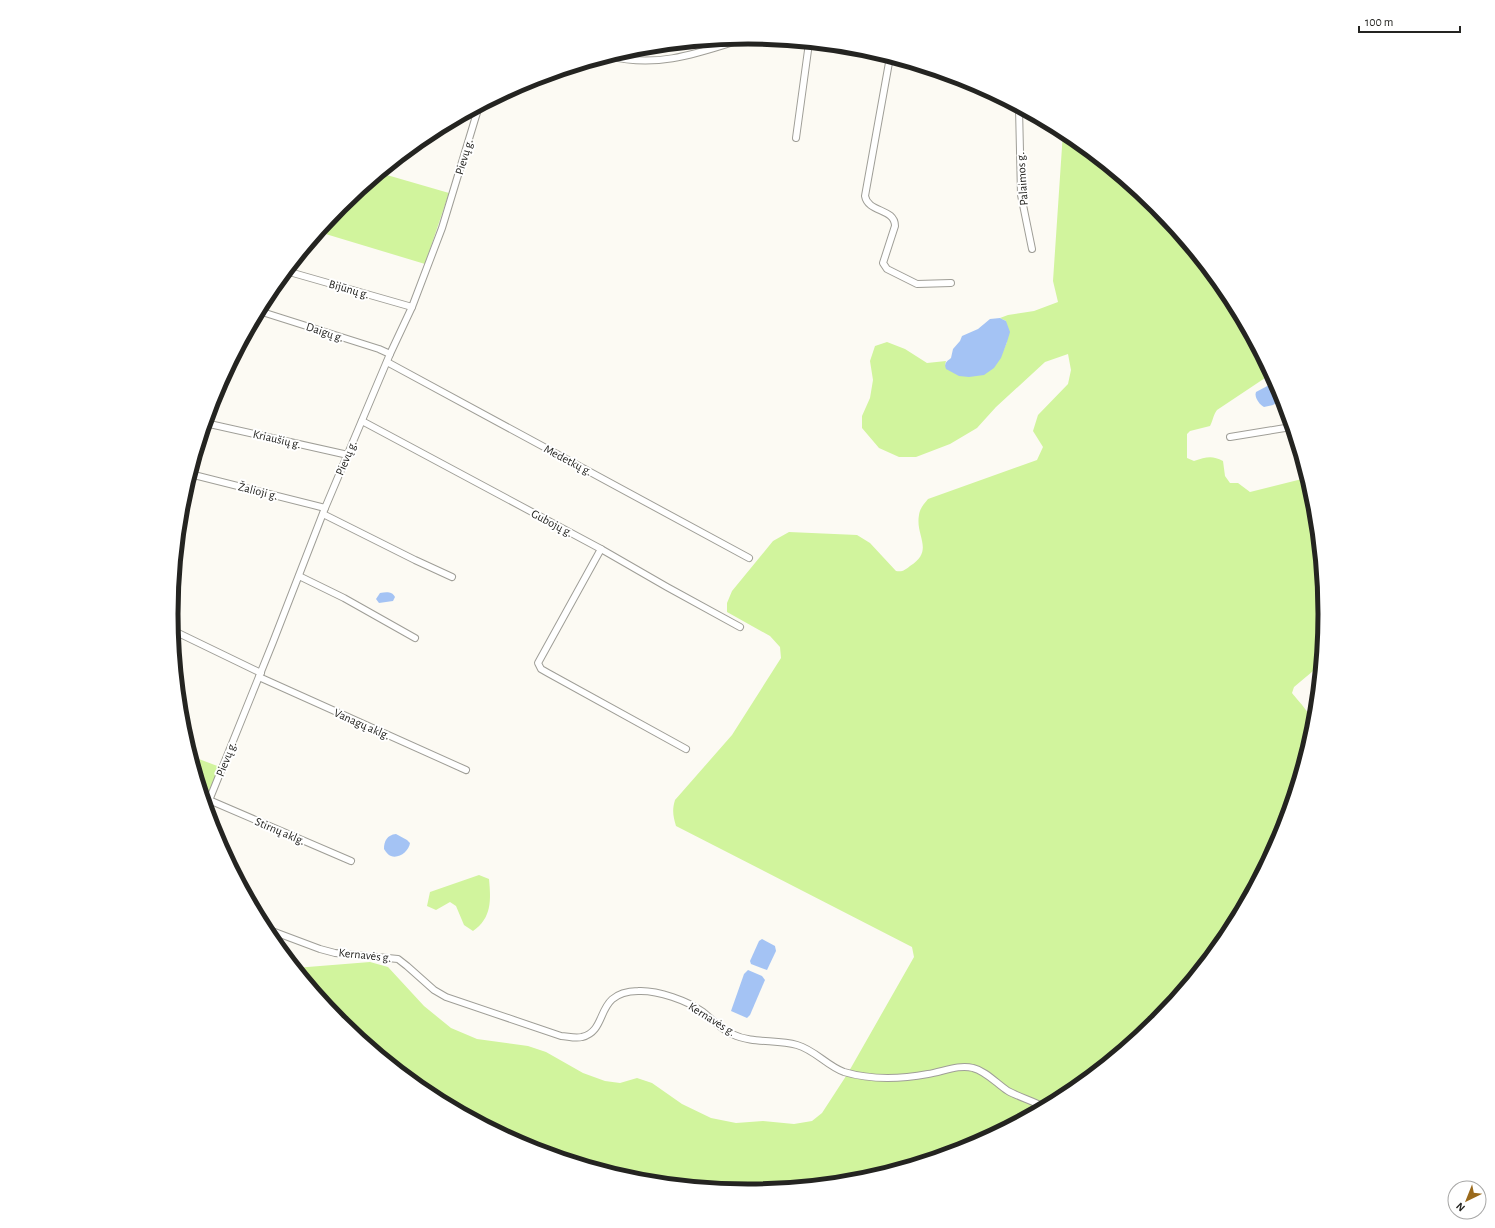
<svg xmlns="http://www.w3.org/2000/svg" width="1495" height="1228" font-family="'Alegreya Sans',sans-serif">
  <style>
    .green { fill: #d1f49d }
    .water { fill: #a4c3f4 }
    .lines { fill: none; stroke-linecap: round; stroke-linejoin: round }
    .minor-casing { stroke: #9f9e97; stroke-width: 8 }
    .minor { stroke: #fff; stroke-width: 6 }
    .labels { text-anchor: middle; stroke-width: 4; stroke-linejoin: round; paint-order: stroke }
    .street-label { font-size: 12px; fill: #242421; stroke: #fff }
    .rim { fill: none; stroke: #242421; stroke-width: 5 }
  </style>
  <rect width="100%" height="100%" fill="#fcfaf3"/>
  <g class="green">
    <path d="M1063,132L1156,206L1227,294L1271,374L1217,410C1213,415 1213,421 1210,426L1190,431L1187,434V458L1194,461C1206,457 1212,455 1223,461L1225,476L1230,483H1238L1250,492L1306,478L1313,502L1324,614L1319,666L1294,687L1292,693C1299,702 1313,715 1313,727L1280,835L1227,935L1155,1022L1068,1094L968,1147L860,1180L747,1191L635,1180L526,1147L427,1094L339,1022L295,968L370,962L388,967L424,1006L451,1028L477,1039L528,1046L546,1052L583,1073L605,1081L620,1083L637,1078L652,1083L682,1104L711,1118L736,1123L763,1121L794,1124L812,1121L822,1113L848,1073L914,957L912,947L676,826C673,816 672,810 675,800L732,735L781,658L780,647L770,636L727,612V603L732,591L773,541L789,532L857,535L870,543L896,571C903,572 905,570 910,566C935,550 915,536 919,515C920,508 924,504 928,499L1037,460L1043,447L1033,431L1038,415L1068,384L1071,370L1068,354L1045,362L996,407L977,428L950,444L916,457H899L879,448L862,428V416L870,398L873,380L870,361L875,346L887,342L905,349L927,363L946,361L945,365L1004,349L1007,342L1006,321L1000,318L1008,315L1034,311L1058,302L1053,281Z"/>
    <polygon points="380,173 449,193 425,264 319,232 340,206"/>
    <polygon points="191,756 220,767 204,802"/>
    <path d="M479,875L489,879C491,900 492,918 473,931L464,925L456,906L450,902L436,910L427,906L430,892Z"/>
  </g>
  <g class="water">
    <path d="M1000,318L1006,321L1010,332L1007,342L1001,358L994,368L984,375L969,377L959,376L946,369C944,363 946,362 951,358L953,349L960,341L962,336L978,329L990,319Z"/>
    <path d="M1275,382L1282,399L1273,405L1264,407C1259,404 1254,397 1256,392Z"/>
    <path d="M380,593C386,592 392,591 395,597L393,601L379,603L376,599Z"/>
    <path d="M396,834L407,840L410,843C409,851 399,859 391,856C388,855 386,852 384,849C384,841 387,835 396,834Z"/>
    <polygon points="762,939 775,946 776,951 767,970 751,964 750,961 759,941"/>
    <polygon points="748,970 762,976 765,980 750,1015 747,1018 731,1011 744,974"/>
  </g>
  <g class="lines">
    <g class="minor-casing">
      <g id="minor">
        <path d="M609,56C659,69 701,52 749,37"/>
        <path d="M890,57L865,196C868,213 895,208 895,226L883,263L887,269L917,284L951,283"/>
        <polyline points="1019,108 1021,195 1032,249"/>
        <polyline points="796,138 809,43"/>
        <polyline points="286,271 412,307"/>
        <polyline points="259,311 379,349 390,354"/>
        <polyline points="387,362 749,558"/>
        <polyline points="362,421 601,549 667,587 740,627"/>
        <polyline points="205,423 348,455"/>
        <polyline points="1230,437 1291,427"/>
        <polyline points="190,474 325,508"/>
        <polyline points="323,514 415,560 452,577"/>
        <polyline points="601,549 538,663 541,669 548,673 686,749"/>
        <polyline points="299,576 344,598 415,638"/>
        <polyline points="172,630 261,673"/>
        <polyline points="259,677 466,770"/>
        <polyline points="209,800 351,861"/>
        <polyline points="206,808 273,642 325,508 390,354 412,307 442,228 479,106"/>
        <path d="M264,928L320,949L335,953L398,959L407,966L434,990L446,997L561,1036C567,1036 575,1039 582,1037C610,1030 593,992 638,991C658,990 688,1001 703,1012C713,1020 721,1029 732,1034C752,1044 776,1039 797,1045C815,1050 827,1066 844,1072C871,1080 901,1079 928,1074C942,1072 959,1064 973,1068C986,1071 997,1084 1008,1091C1019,1097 1033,1101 1044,1107"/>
      </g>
    </g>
    <use href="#minor" class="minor"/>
  </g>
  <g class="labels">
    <g class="street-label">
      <text transform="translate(464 157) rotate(-73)" y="4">Pievų g.</text>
      <text transform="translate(1022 179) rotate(-94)" y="4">Palaimos g.</text>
      <text transform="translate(349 289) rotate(16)" y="4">Bijūnų g.</text>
      <text transform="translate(325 332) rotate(18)" y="4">Daigų g.</text>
      <text transform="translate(277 439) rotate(13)" y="4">Kriaušių g.</text>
      <text transform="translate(346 458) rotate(-67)" y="4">Pievų g.</text>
      <text transform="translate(568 460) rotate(28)" y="4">Medetkų g.</text>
      <text transform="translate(258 491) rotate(14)" y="4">Žalioji g.</text>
      <text transform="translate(552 523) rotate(28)" y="4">Gubojų g.</text>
      <text transform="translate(362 724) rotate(24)" y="4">Vanagų aklg.</text>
      <text transform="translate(226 759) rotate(-68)" y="4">Pievų g.</text>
      <text transform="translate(280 831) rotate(23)" y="4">Stirnų aklg.</text>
      <text transform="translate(365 955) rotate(6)" y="4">Kernavės g.</text>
      <text transform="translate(712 1019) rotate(32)" y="4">Kernavės g.</text>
    </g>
  </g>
  <path d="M0 0H1495V1228H0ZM178 614a570 570 0 1 1 1140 0a570 570 0 1 1-1140 0Z" fill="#fff" fill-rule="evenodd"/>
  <path class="rim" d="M178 614a570 570 0 1 1 1140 0a570 570 0 1 1-1140 0Z"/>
  <g transform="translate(1467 1200) rotate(223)"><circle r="19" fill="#ffffff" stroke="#a7a7a6"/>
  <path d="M0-3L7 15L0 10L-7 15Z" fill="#9a6a1c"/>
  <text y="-6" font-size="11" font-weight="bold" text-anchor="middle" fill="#242421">N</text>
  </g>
  <path d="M1359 26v6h101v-6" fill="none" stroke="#242421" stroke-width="2"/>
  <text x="1365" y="26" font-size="12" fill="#242421" stroke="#ffffff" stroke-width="3" paint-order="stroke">100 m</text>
</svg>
